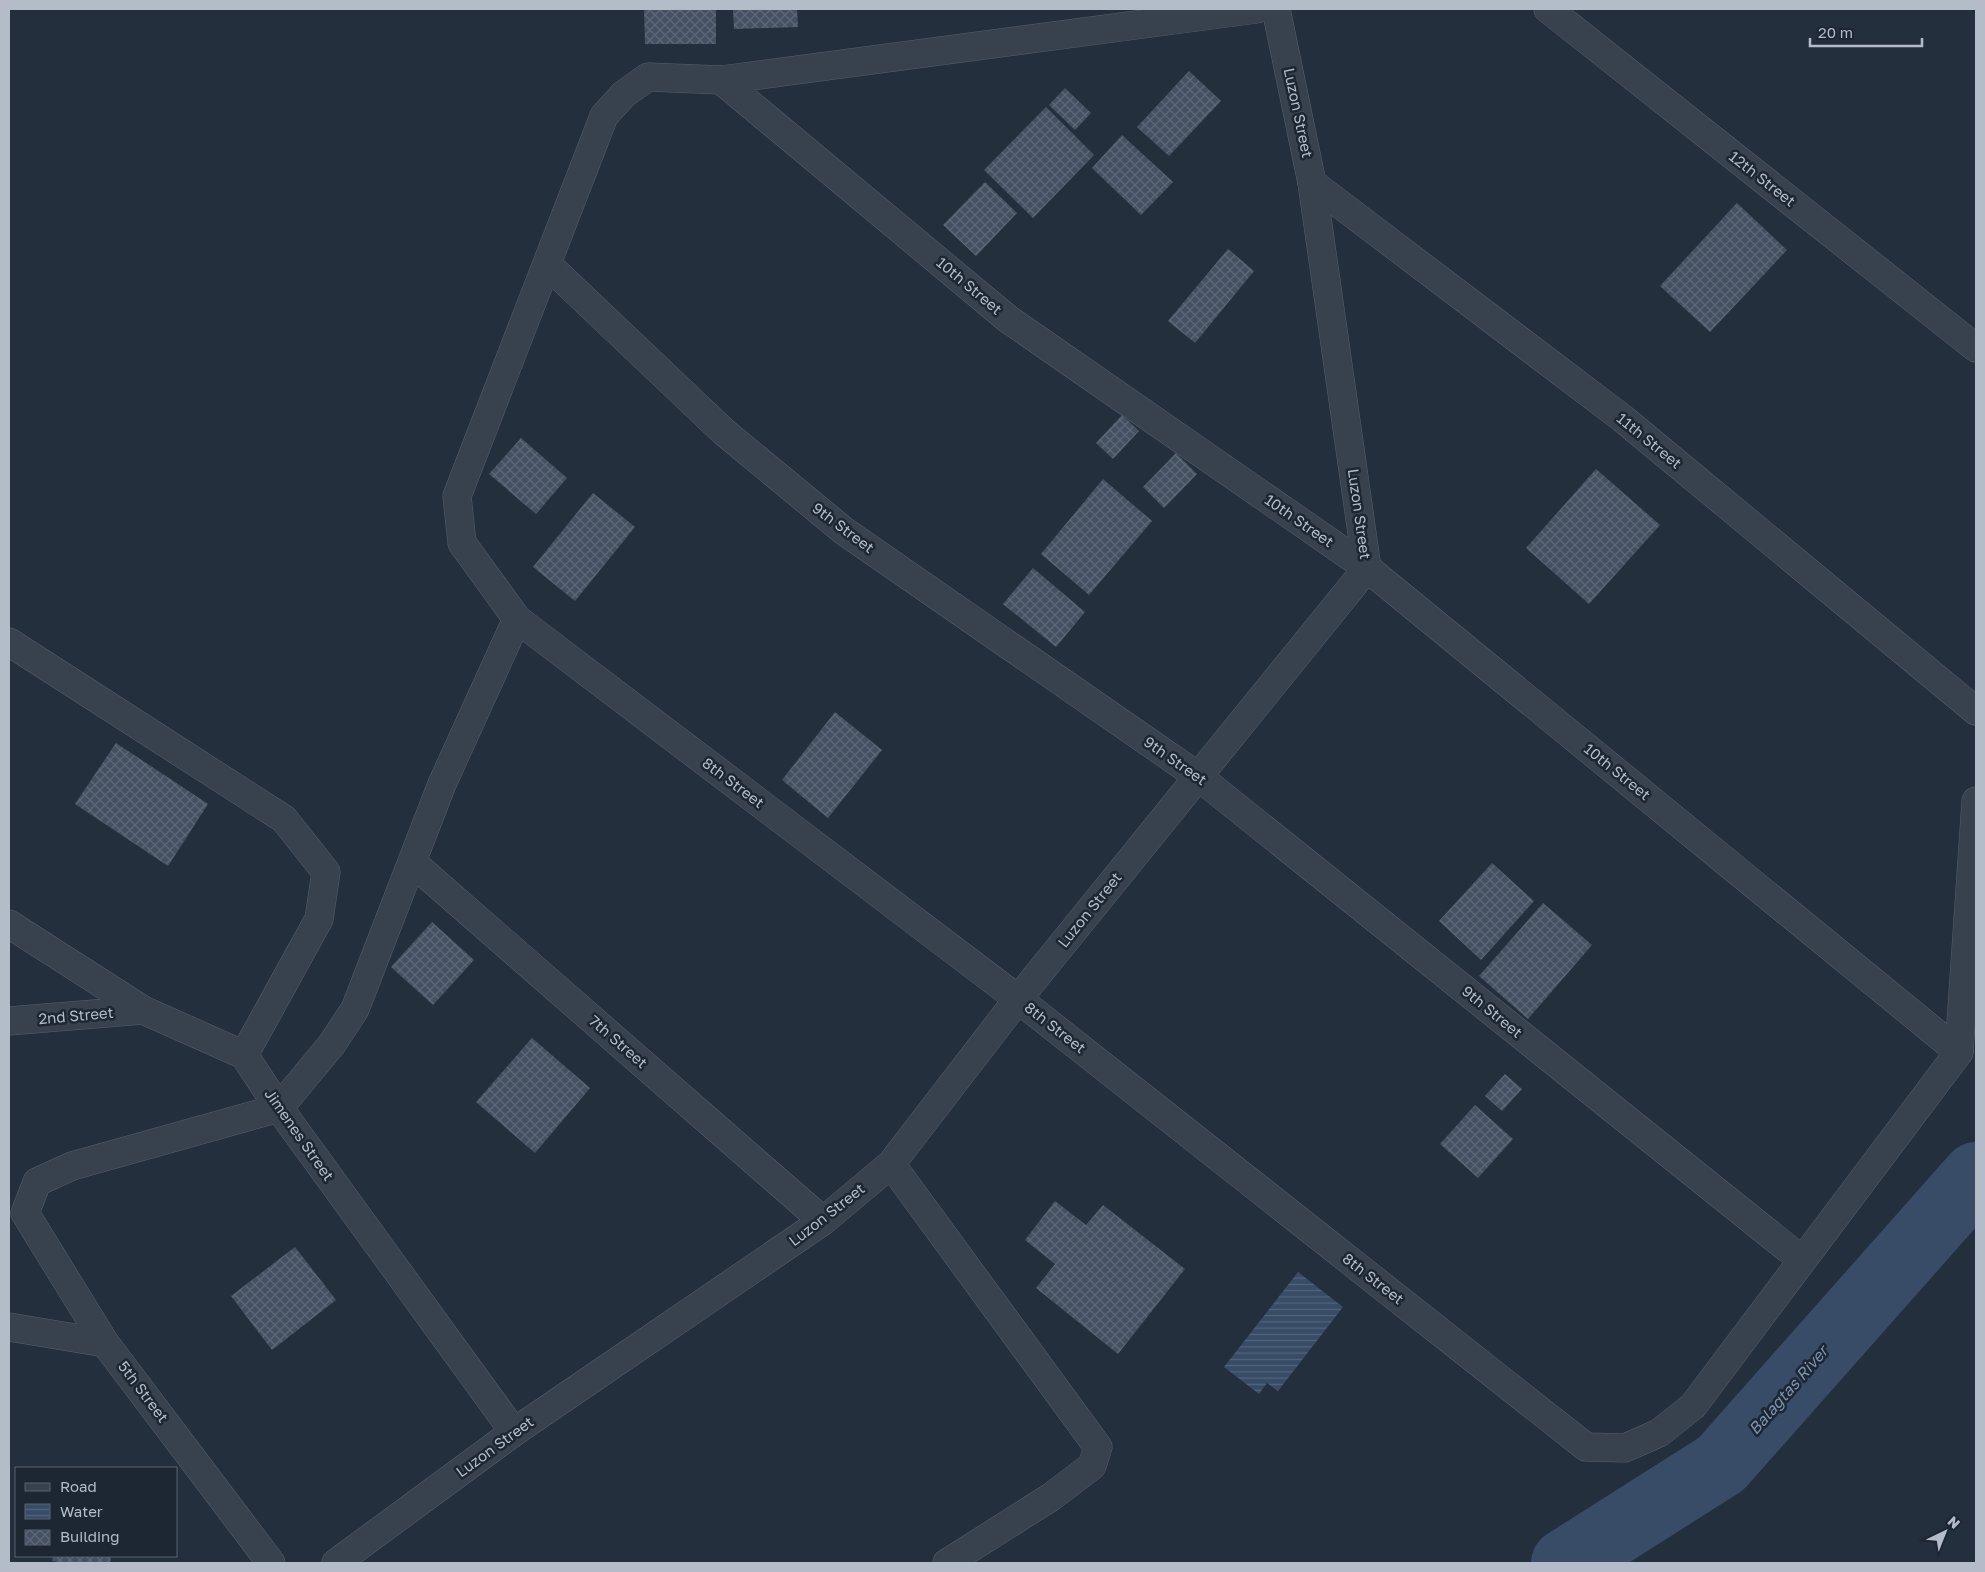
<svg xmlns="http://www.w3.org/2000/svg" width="1985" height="1572" font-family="'Golos Text',sans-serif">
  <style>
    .water { fill: url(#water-rules) }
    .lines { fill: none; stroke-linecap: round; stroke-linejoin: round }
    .river { stroke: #394c67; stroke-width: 68 }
    .building { fill: url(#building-cross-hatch) }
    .minor-casing { stroke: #565f6c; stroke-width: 29 }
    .minor { stroke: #38414e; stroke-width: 28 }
    .labels { text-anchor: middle; stroke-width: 5; stroke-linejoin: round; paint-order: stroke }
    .street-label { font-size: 15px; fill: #b4bcc9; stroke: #1d2633 }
    .water-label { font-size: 16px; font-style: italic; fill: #7c92b1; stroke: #1d2633 }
  </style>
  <defs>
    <pattern id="water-rules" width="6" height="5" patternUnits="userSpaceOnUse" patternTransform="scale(1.25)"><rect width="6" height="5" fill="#394c67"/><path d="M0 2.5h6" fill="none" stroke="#53647b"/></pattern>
    <pattern id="building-cross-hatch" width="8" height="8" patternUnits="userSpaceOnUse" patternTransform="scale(1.25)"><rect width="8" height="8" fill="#455162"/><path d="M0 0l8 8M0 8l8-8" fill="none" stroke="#5d6877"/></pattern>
  </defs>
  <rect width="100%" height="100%" fill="#242f3e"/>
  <polygon class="water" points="1298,1272 1343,1307 1278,1391 1267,1383 1259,1394 1224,1367"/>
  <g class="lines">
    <polyline class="river" points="1565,1563 1721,1464 1976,1176"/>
  </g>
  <g class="building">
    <polygon points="644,9 716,9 716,44 645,44"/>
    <polygon points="733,9 797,9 798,27 734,29"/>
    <polygon points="1189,71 1221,101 1169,156 1137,127"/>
    <polygon points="1065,88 1091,113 1075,130 1049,105"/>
    <polygon points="1046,107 1094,155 1033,218 984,170"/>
    <polygon points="1122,135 1173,182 1141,215 1092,168"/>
    <polygon points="985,182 1017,213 976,256 943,225"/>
    <polygon points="1737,203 1787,250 1710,332 1660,286"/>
    <polygon points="1228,249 1254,271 1195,343 1168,321"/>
    <polygon points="1122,415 1139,431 1113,459 1096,443"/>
    <polygon points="521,438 567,478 536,514 489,474"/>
    <polygon points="1176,453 1197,474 1164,508 1143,487"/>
    <polygon points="1596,469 1660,525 1589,604 1526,548"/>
    <polygon points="1103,479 1152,521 1089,595 1041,554"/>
    <polygon points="593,493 635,527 575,601 533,567"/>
    <polygon points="1033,568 1085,612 1056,647 1003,604"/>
    <polygon points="835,712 882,750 828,818 782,780"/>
    <polygon points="116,743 208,804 168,866 75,804"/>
    <polygon points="1492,863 1534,901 1481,960 1439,921"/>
    <polygon points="1543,903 1592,945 1528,1019 1479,976"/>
    <polygon points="432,922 474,960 433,1005 391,967"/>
    <polygon points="532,1038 590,1088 535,1153 476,1102"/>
    <polygon points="1505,1074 1522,1089 1502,1111 1485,1096"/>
    <polygon points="1475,1105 1513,1139 1478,1178 1440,1144"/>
    <polygon points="1055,1201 1086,1225 1103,1205 1185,1269 1118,1354 1036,1288 1055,1264 1025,1240"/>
    <polygon points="295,1247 336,1300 272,1350 231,1296"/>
    <polygon points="53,1556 111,1556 110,1563 64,1563 52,1561"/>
  </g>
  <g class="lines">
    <g class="minor-casing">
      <g id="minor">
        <polyline points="1548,9 1976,348"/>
        <polyline points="721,80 1008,319 1367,568 1959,1052"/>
        <polyline points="1312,183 1622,418 1976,711"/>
        <polyline points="547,264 724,432 844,531 1199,777 1802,1260"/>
        <polyline points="517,619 1018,999 1586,1447 1625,1448 1659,1433 1693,1406 1959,1052 1976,801"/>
        <polyline points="9,642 284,819 326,872 319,919 244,1055"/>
        <polyline points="413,863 823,1221"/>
        <polyline points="9,924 143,1010 244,1055 279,1108 514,1432"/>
        <polyline points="9,1021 143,1010"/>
        <polyline points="891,1164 1098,1447 1092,1466 1051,1497 947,1563"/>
        <polyline points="9,1327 105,1343"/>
        <polyline points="271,1563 105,1343 25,1213 37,1182 72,1166 279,1108 332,1044 355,1009 442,784 517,619 462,543 457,496 604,116 624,94 648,77 721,80 1257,9"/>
        <polyline points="336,1563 514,1432 823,1221 891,1164 1018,999 1367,568 1312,183 1276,9"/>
      </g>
    </g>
    <use href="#minor" class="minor"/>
  </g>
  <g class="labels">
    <g class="street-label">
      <text transform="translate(1298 113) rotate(78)" y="5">Luzon Street</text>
      <text transform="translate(1762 179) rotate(38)" y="5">12th Street</text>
      <text transform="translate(969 286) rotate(40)" y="5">10th Street</text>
      <text transform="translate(1649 441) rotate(39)" y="5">11th Street</text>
      <text transform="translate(1359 514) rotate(82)" y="5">Luzon Street</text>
      <text transform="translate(1299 521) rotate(35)" y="5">10th Street</text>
      <text transform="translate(843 528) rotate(37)" y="5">9th Street</text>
      <text transform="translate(1175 761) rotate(35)" y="5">9th Street</text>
      <text transform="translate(1617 772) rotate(39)" y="5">10th Street</text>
      <text transform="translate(733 783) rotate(37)" y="5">8th Street</text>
      <text transform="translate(1090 910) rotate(-51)" y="5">Luzon Street</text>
      <text transform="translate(1492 1012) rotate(39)" y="5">9th Street</text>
      <text transform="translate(76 1016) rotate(-5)" y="5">2nd Street</text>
      <text transform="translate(1055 1028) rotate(38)" y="5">8th Street</text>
      <text transform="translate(618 1042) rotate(41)" y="5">7th Street</text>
      <text transform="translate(299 1135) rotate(55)" y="5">Jimenes Street</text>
      <text transform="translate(827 1215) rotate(-38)" y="5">Luzon Street</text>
      <text transform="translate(1373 1279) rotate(38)" y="5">8th Street</text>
      <text transform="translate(143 1392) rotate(53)" y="5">5th Street</text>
      <text transform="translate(495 1447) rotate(-36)" y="5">Luzon Street</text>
    </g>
    <g class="water-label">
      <text transform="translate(1788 1390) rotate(-49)" y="6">Balagtas River</text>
    </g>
  </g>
  <rect width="1985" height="1572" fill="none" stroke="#b4bcc9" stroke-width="20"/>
  <rect x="15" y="1467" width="162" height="90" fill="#1d2633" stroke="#59626f"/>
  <rect x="25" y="1483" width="25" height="8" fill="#38414e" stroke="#59626f"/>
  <text x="60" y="1492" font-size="15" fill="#b4bcc9">Road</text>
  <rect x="25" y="1504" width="25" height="15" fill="url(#water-rules)" stroke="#59626f"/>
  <text x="60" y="1517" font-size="15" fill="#b4bcc9">Water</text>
  <rect x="25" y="1530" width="25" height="15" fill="url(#building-cross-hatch)" stroke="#59626f"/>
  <text x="60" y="1542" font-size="15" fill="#b4bcc9">Building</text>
  <g transform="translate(1945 1532) rotate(43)" stroke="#1d2633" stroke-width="4" paint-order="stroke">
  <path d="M0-4L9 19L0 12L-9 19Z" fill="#b4bcc9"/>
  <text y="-8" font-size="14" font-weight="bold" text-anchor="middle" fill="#b4bcc9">N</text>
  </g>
  <path d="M1810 38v8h112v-8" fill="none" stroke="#b4bcc9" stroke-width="2.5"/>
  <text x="1818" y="38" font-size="15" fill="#b4bcc9" stroke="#1d2633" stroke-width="4" paint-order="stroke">20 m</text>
</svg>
